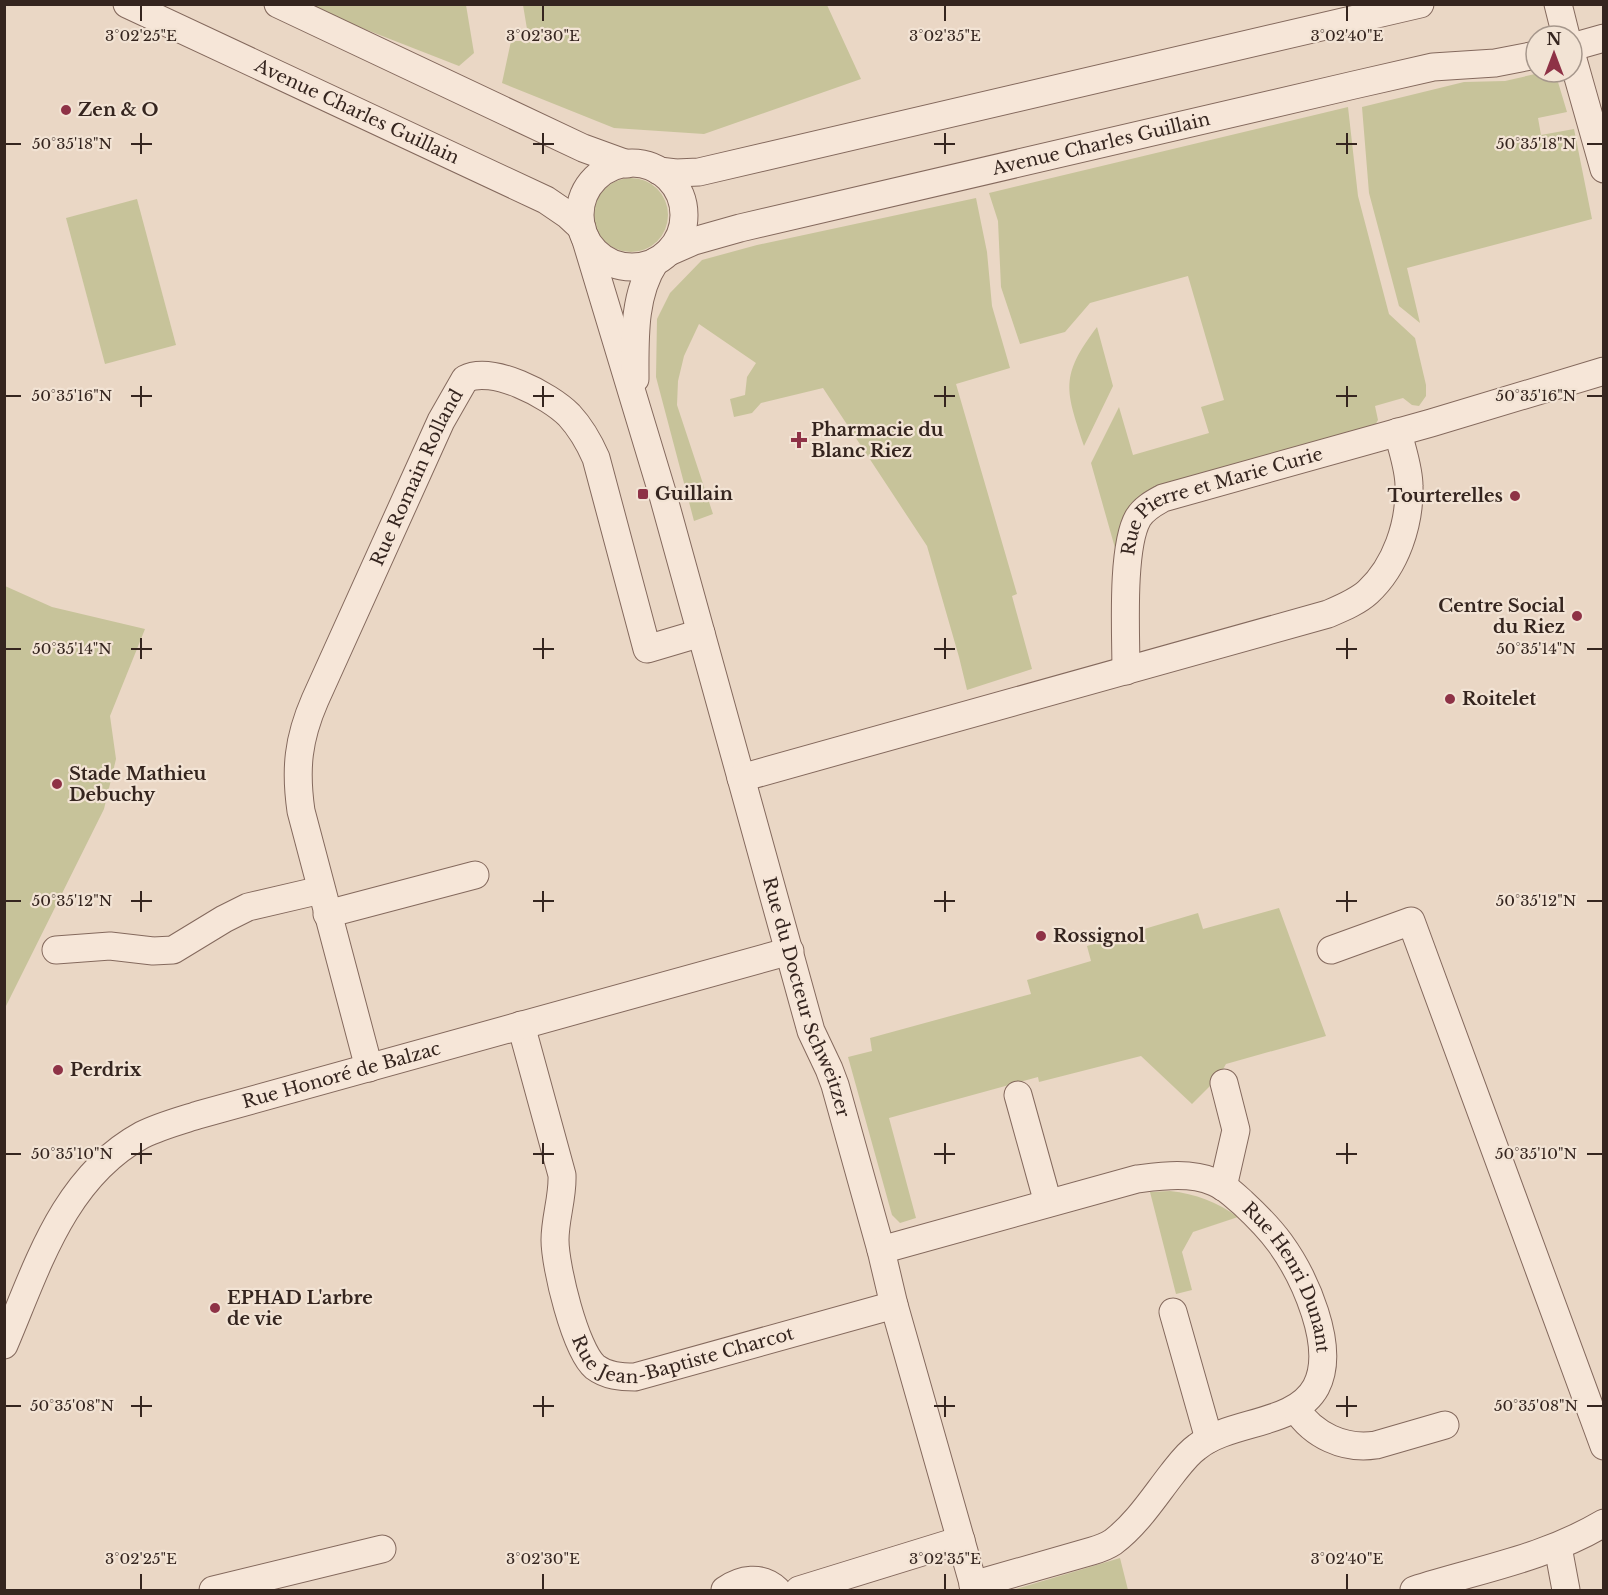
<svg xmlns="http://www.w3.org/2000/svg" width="1608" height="1595" font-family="'Libre Baskerville',serif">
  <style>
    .green { fill: #c7c39a }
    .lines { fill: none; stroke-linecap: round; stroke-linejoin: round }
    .minor-casing { stroke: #84695d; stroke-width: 29 }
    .minor { stroke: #f6e6d8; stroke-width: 27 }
    .ticks { fill: none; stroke: #35251f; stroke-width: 2 }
    .poi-dot { fill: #8e3246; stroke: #f2e3d4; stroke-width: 2 }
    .labels { text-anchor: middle; stroke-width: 4.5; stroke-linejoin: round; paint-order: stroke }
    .poi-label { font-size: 18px; font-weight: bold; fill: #35251f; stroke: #f2e3d4; text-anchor: start }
    .street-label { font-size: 18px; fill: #35251f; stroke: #f2e3d4 }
    .ticks-label { font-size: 15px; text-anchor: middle; fill: #35251f; stroke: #f2e3d4; stroke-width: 4.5; stroke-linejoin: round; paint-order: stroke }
  </style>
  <rect width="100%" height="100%" fill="#ead7c5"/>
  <g class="green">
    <polygon points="305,5 466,5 474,53 459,66 326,14"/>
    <polygon points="523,5 827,5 861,79 704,134 614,128 502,83 511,41 529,41"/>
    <polygon points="1544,72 1555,72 1567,112 1538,118 1541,135 1574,129 1592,219 1407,268 1420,323 1399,306 1369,193 1362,107 1464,82 1505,81"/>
    <polygon points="1348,107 1358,196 1389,314 1415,338 1426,385 1426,396 1419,406 1412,405 1403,398 1375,406 1378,420 1374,427 1129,510 1115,548 1091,463 1119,407 1133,455 1209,433 1201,407 1224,400 1188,276 1090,303 1065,332 1020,344 1001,287 998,221 989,193"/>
    <circle cx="631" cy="215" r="37"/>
    <polygon points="976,198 987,252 992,306 1010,368 956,384 1017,594 1012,596 1032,669 967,690 959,657 927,546 823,388 761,403 752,413 734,417 730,399 745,395 747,377 756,363 699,324 684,356 678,381 677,405 713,514 694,521 656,377 657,319 670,293 702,260 757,245"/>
    <polygon points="137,199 176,345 105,364 66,218"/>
    <path d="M1097,327L1113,386L1084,446C1066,390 1059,377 1097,327Z"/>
    <polygon points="5,586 52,607 145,629 110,716 116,759 104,809 5,1008"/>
    <polygon points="1279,908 1326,1036 1226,1064 1218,1078 1192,1104 1141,1056 1039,1082 1038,1077 889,1118 916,1218 900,1223 892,1215 848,1057 872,1051 870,1038 1031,994 1027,980 1091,961 1087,946 1198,913 1203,929"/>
    <path d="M1170,1191C1196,1194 1217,1202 1238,1217L1193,1232L1182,1252L1192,1290L1176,1294L1150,1192Z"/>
    <polygon points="1120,1558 1128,1590 1013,1590"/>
  </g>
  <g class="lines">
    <g class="minor-casing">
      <g id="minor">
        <path id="s1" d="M127,4L546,200L568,215L582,228"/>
        <polyline points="278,4 583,148 627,164"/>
        <polyline points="1558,4 1566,36"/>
        <polyline points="1572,47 1604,38"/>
        <polyline points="1572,56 1604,169"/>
        <circle cx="632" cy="215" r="52"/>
        <polyline points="659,171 676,173 699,172 1420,4"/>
        <path id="s2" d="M585,237L662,492L811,1031L829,1069L835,1085L881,1250L894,1305L975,1590"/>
        <path id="s3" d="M669,252L694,241L740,228L1354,85L1433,67L1495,63L1536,55"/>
        <path d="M635,379C635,340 633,295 655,262"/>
        <path id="s4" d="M1126,671C1126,635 1121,548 1138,518C1144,508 1154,503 1163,498L1431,423L1604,371"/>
        <path d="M741,778L1328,614C1342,608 1357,602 1368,592C1396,566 1410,524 1409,486C1409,468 1402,450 1398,432"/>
        <polyline points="327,914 475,875"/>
        <polyline points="56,950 110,946 153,951 173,950 224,919 248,907 321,890"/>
        <polyline points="1331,950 1411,921 1604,1446"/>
        <path id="s5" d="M521,1025L562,1175C563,1197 555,1218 555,1240C555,1266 575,1350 595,1367C607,1376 621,1377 635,1377L894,1305"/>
        <path id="s6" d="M369,1068L301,811C295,769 298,739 315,700L441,421L465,379C492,365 549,395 569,415C581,428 589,442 596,458L647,649L701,633"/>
        <polyline points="1018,1095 1048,1203"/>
        <polyline points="1223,1187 1236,1130 1224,1083"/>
        <path id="s7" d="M881,1250L1137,1179C1162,1176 1190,1172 1214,1182C1225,1186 1234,1195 1243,1203C1257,1216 1269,1228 1280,1243C1304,1276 1337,1347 1316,1387C1295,1426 1230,1420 1197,1447C1187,1454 1180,1464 1172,1474C1154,1497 1137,1524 1113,1542C1107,1546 1099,1549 1092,1551L973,1585"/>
        <polyline points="1173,1312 1209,1439"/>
        <path id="s8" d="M4,1345C37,1268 63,1178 142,1135C160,1126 179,1121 198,1115L790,951"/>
        <path d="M1296,1409C1313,1435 1344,1450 1376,1445L1445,1425"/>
        <polyline points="1558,1547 1566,1590"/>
        <polyline points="213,1590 382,1549"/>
        <path d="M725,1590C741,1579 761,1575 777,1590"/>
        <polyline points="799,1590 961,1540"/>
        <path d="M1414,1590C1480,1569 1543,1559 1604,1523"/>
      </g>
    </g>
    <use href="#minor" class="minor"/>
  </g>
  <path class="ticks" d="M141,6V21M543,6V21M945,6V21M1347,6V21M141,133V154M543,133V154M945,133V154M1347,133V154M6,144H21M131,144H152M533,144H554M934,144H955M1336,144H1357M1587,144H1602M141,386V407M543,386V407M945,386V407M1347,386V407M6,396H21M131,396H152M533,396H554M934,396H955M1336,396H1357M1587,396H1602M141,638V659M543,638V659M945,638V659M1347,638V659M6,649H21M131,649H152M533,649H554M934,649H955M1336,649H1357M1587,649H1602M141,891V912M543,891V912M945,891V912M1347,891V912M6,901H21M131,901H152M533,901H554M934,901H955M1336,901H1357M1587,901H1602M141,1143V1164M543,1143V1164M945,1143V1164M1347,1143V1164M6,1154H21M131,1154H152M533,1154H554M934,1154H955M1336,1154H1357M1587,1154H1602M141,1396V1417M543,1396V1417M945,1396V1417M1347,1396V1417M6,1406H21M131,1406H152M533,1406H554M934,1406H955M1336,1406H1357M1587,1406H1602M141,1574V1589M543,1574V1589M945,1574V1589M1347,1574V1589"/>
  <g class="poi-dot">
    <circle cx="66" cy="110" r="6"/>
    <path d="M796 431h6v6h6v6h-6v6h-6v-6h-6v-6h6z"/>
    <rect x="637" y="488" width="12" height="12" rx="3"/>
    <circle cx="1515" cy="496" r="6"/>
    <circle cx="1577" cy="616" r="6"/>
    <circle cx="1450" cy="699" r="6"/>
    <circle cx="57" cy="784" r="6"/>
    <circle cx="1041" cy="936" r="6"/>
    <circle cx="58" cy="1070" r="6"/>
    <circle cx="215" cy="1308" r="6"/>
  </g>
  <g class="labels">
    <g class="poi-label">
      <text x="78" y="116">Zen &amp; O</text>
      <text x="811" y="436">Pharmacie du<tspan x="811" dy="21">Blanc Riez</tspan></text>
      <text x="655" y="500">Guillain</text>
      <text x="1503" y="502" text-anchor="end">Tourterelles</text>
      <text x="1565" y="612" text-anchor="end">Centre Social<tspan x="1565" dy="21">du Riez</tspan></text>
      <text x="1462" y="705">Roitelet</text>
      <text x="69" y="780">Stade Mathieu<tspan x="69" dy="21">Debuchy</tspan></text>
      <text x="1053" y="942">Rossignol</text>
      <text x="70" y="1076">Perdrix</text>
      <text x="227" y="1304">EPHAD L'arbre<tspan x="227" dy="21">de vie</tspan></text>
    </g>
    <g class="street-label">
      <text dy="6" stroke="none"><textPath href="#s1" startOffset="254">Avenue Charles Guillain</textPath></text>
      <text dy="6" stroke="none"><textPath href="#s3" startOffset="446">Avenue Charles Guillain</textPath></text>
      <text dy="6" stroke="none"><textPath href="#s6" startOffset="624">Rue Romain Rolland</textPath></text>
      <text dy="6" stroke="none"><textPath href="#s4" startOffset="234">Rue Pierre et Marie Curie</textPath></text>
      <text dy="6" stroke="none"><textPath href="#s2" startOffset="792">Rue du Docteur Schweitzer</textPath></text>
      <text dy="6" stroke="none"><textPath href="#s8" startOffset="465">Rue Honoré de Balzac</textPath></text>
      <text dy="6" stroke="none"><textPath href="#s7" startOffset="468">Rue Henri Dunant</textPath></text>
      <text dy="6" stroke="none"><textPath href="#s5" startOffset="441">Rue Jean-Baptiste Charcot</textPath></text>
    </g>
  </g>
  <g class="ticks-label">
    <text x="141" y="41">3°02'25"E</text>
    <text x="543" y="41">3°02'30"E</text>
    <text x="945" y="41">3°02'35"E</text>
    <text x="1347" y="41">3°02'40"E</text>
    <text x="72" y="149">50°35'18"N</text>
    <text x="1536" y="149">50°35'18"N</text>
    <text x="72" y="401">50°35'16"N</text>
    <text x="1536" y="401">50°35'16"N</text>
    <text x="72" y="654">50°35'14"N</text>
    <text x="1536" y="654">50°35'14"N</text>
    <text x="72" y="906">50°35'12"N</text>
    <text x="1536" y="906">50°35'12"N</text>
    <text x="72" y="1159">50°35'10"N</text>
    <text x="1536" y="1159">50°35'10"N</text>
    <text x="72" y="1411">50°35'08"N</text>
    <text x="1536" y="1411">50°35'08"N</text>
    <text x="141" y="1564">3°02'25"E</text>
    <text x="543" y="1564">3°02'30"E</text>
    <text x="945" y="1564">3°02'35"E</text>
    <text x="1347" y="1564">3°02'40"E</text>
  </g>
  <rect width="1608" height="1595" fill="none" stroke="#35251f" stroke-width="12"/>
  <g transform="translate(1554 54)"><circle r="28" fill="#f2e3d4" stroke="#a6978c" stroke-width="1.5"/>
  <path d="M0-4.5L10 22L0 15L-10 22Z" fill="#8e3246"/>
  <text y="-9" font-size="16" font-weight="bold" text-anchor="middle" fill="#35251f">N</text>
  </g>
</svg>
